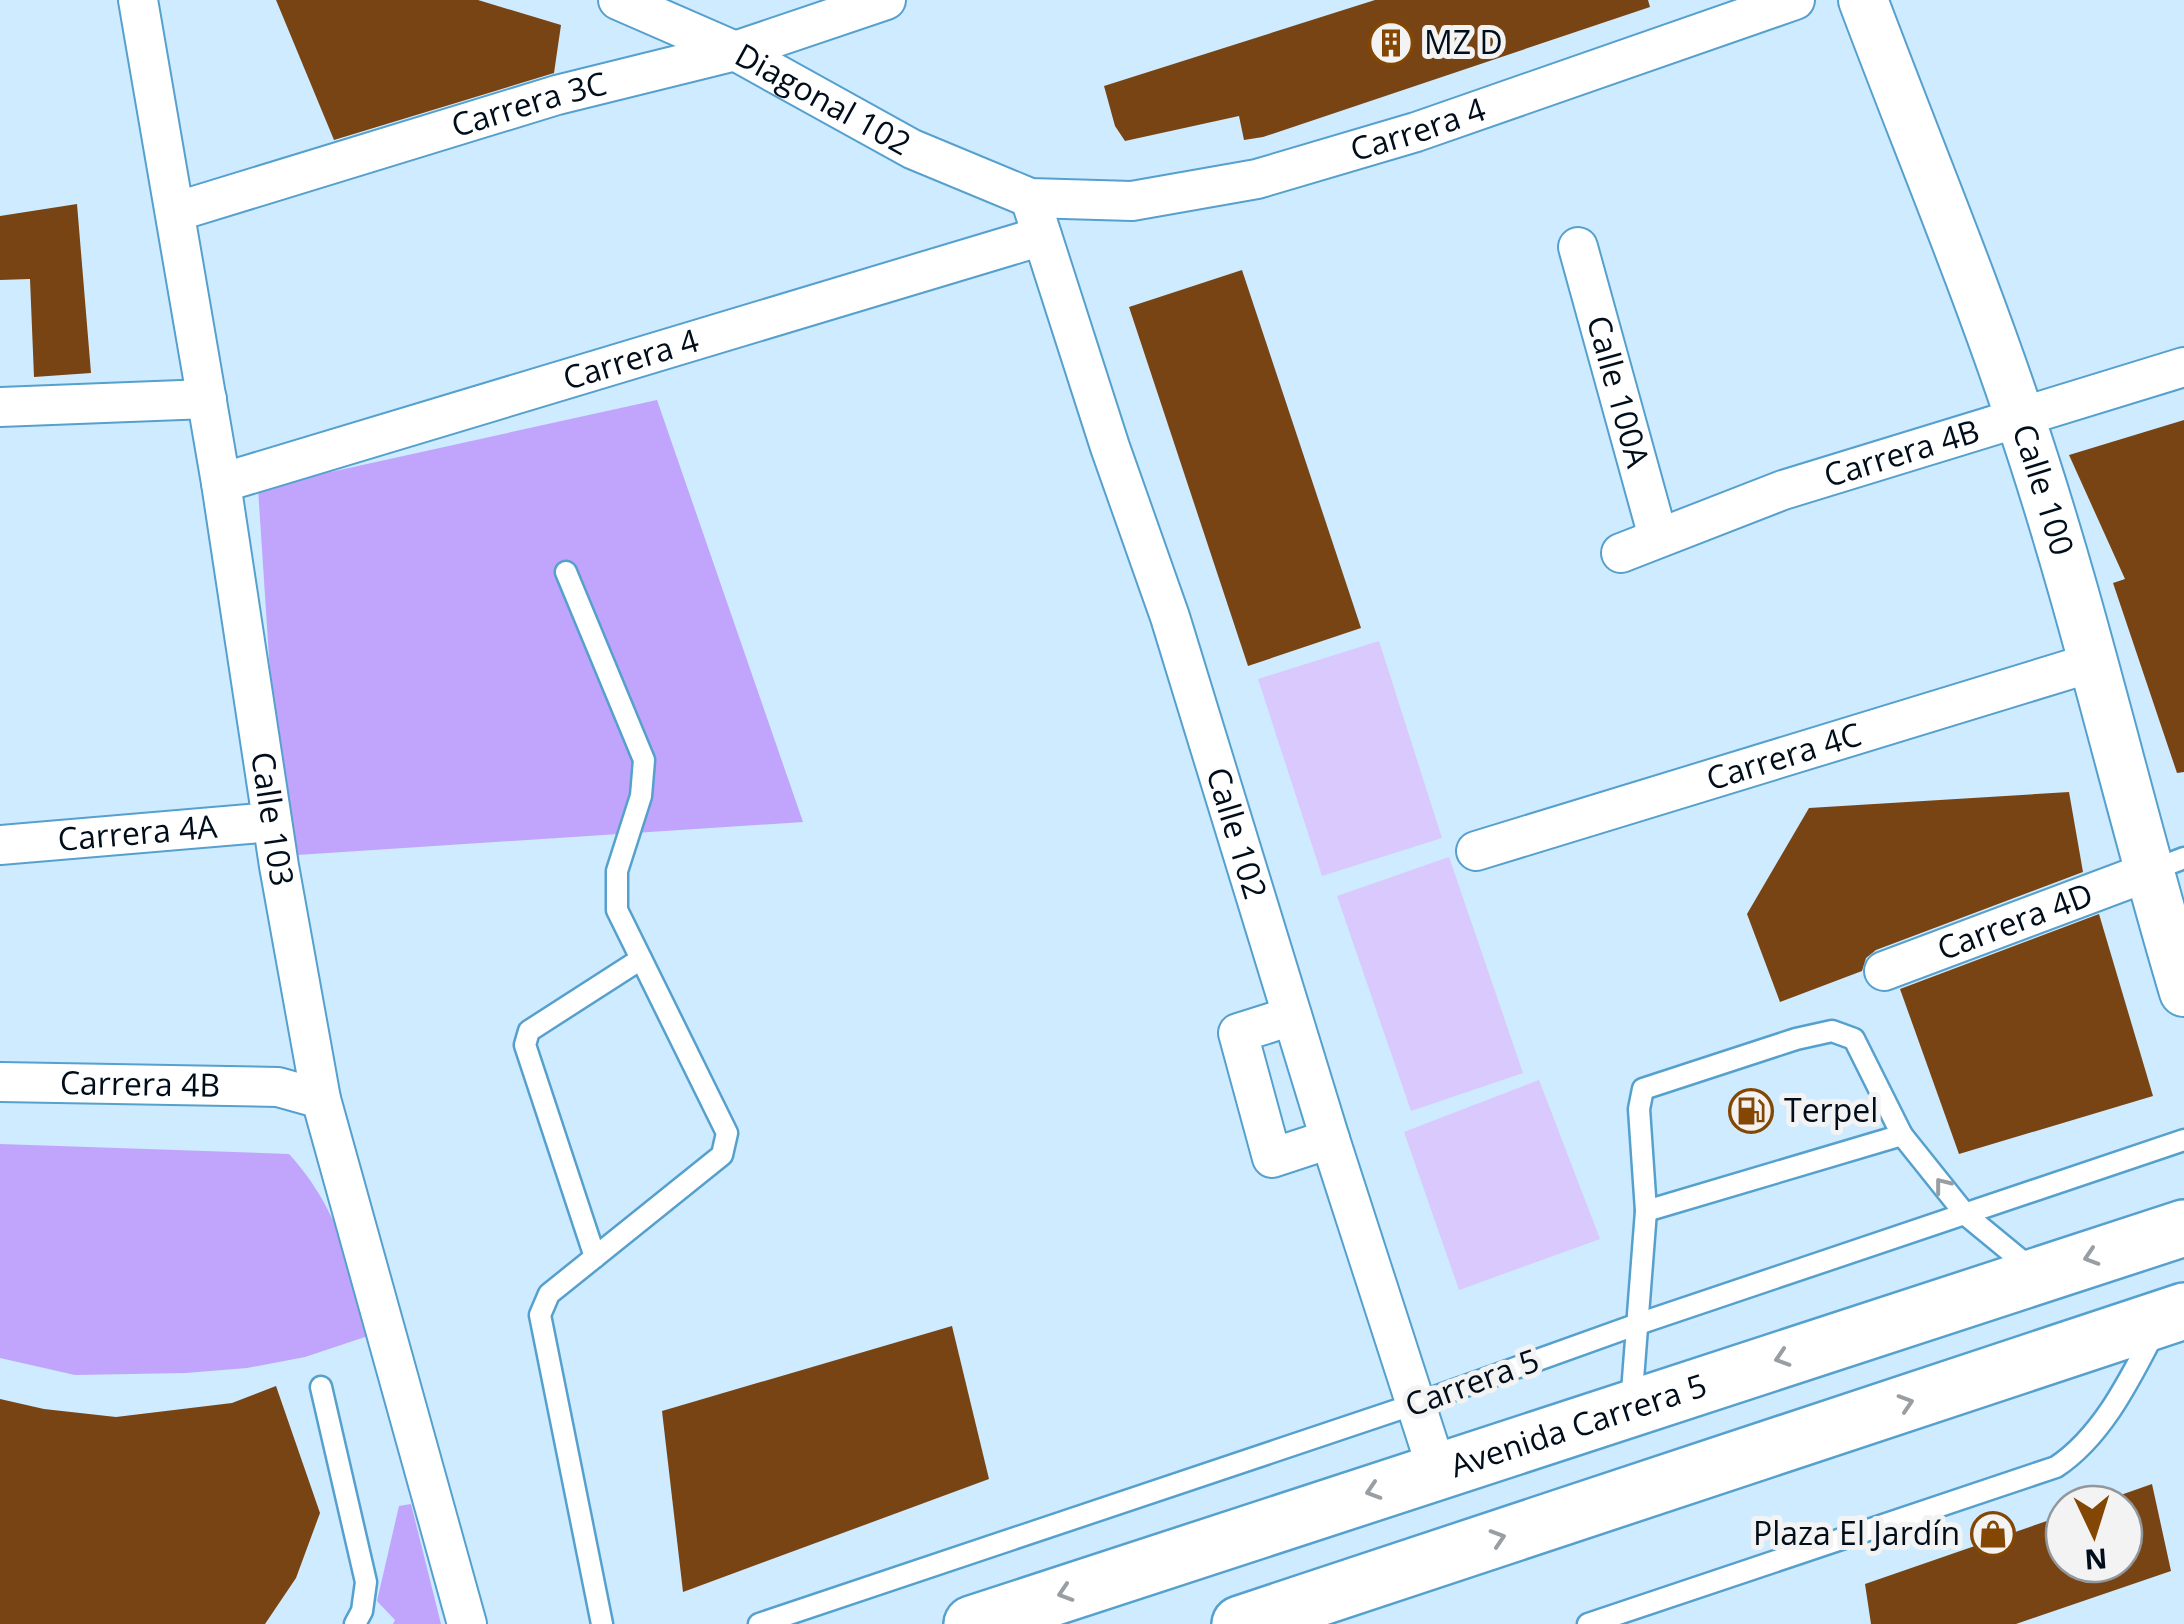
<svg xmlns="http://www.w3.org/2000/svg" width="2184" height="1624" font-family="'Open Sans',sans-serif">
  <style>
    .green { fill: #d9c9fd }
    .forest { fill: #c1a4fc }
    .building { fill: #794413 }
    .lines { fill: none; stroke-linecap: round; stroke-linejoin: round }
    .service-casing { stroke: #56a0ce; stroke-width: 25 }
    .minor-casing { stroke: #56a0ce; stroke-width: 42 }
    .tertiary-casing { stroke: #56a0ce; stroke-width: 52 }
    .primary-casing { stroke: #56a0ce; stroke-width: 60 }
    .service { stroke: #fff; stroke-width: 20 }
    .minor { stroke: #fff; stroke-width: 38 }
    .tertiary { stroke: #fff; stroke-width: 48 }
    .primary { stroke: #fff; stroke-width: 55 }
    .oneway { stroke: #999ea3 }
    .labels { text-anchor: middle; stroke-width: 10; stroke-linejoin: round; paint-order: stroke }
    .poi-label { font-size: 32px; fill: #000d1a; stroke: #f3f3f3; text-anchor: start }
    .street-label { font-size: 32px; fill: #000d1a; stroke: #f3f3f3 }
  </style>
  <rect width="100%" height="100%" fill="#ceebff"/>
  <g class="green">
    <polygon points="1379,641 1442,838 1322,876 1258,679"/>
    <polygon points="1449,857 1523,1073 1411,1111 1337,896"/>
    <polygon points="1539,1080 1600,1239 1459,1290 1404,1132"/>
  </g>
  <g class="forest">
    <polygon points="657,400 803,822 282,856 258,488"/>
    <path d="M0,1144L289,1154C336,1205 355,1270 368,1336L305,1357L247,1368L186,1373L75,1375L0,1358Z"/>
    <polygon points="411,1504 441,1624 393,1624 395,1620 377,1601 399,1506"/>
  </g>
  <g class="building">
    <polygon points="276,0 478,0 561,25 554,73 334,140"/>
    <polygon points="1375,0 1648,0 1650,7 1263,137 1244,140 1239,116 1125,141 1115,126 1104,86"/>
    <polygon points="77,204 91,373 34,377 30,279 0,280 0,216"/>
    <polygon points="1242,270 1361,628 1248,666 1129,307"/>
    <polygon points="2184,420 2184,772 2177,773 2113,583 2125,579 2069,455"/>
    <polygon points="2069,792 2083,872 1876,950 1866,958 1862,971 1780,1002 1747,914 1809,808"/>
    <polygon points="2099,914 2153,1096 1959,1154 1900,989"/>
    <polygon points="952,1326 989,1479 683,1592 662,1411"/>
    <polygon points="276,1386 320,1513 296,1578 265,1624 0,1624 0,1399 44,1409 116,1417 232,1403"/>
    <polygon points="2152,1484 2171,1571 2016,1624 1871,1624 1865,1584 2064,1515 2064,1564 2124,1564 2124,1504 2095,1504"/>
  </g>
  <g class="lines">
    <g class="service-casing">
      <g id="service">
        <polyline points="566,572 644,760 641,796 617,871 617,910 727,1133 722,1155 549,1294 540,1315 602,1624"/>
        <polyline points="2148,872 2184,858"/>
        <polyline points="1646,1211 1902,1135"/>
        <polyline points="595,1257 525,1045 529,1031 641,959"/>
        <polyline points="321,1387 366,1582 362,1611 355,1624"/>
        <polyline points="1631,1405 1646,1211 1639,1109 1643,1089 1796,1039 1832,1031 1854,1039 1902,1135 1966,1215 2034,1271"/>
        <polyline points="759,1624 1415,1404 1638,1324 2184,1140"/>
        <path d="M1588,1624L2056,1467C2103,1436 2131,1377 2156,1329"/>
      </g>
    </g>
    <g class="minor-casing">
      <g id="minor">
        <path id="s1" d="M138,0L221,483L279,866L321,1099L467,1624"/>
        <path id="s2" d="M618,0L735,51L912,149L1030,198L1132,201L1257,179L1416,132L1795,0"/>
        <path id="s3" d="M1030,198L1110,447L1170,617L1330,1139L1437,1470"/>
        <path id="s4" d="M175,212L557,95L735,51L886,0"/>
        <path id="s5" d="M1578,247L1658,537"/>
        <polyline points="0,407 207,399"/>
        <path id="s6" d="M221,483L1042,236"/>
        <path id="s7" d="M1621,553L1783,490L2184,367"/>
        <path id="s8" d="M0,845L272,822"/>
        <path id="s9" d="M1476,851L2094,662"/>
        <path id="s10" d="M1884,971L2148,872"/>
        <polyline points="1292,1016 1238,1033 1272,1158 1330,1139"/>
        <path id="s11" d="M0,1082L278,1087L321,1099"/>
      </g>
    </g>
    <g class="tertiary-casing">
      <g id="tertiary">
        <path id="s12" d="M1863,0C1915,139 1973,277 2020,418C2084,606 2127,802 2184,992"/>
      </g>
    </g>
    <g class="primary-casing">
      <g id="primary">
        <path id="s13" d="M972,1624L2184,1228"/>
        <polyline points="1240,1624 2184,1311"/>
      </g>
    </g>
    <use href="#service" class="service"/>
    <use href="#minor" class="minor"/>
    <use href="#tertiary" class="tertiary"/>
    <use href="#primary" class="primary"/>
  </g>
  <defs><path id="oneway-chevron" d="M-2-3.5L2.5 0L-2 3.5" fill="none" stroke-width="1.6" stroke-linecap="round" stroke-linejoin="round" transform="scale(2.5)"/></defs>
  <g class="oneway">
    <use href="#oneway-chevron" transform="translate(1942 1185) rotate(-128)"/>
    <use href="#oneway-chevron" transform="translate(2091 1257) rotate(162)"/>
    <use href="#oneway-chevron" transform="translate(1782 1358) rotate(162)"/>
    <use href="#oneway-chevron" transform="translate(1906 1403) rotate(-18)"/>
    <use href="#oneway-chevron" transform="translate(1373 1491) rotate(162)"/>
    <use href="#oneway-chevron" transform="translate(1498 1538) rotate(-18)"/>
    <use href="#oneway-chevron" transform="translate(1065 1593) rotate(162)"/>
  </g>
  <defs>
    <g id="building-ring" transform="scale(2.25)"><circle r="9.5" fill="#f3f3f3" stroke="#834603" stroke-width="1.5"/><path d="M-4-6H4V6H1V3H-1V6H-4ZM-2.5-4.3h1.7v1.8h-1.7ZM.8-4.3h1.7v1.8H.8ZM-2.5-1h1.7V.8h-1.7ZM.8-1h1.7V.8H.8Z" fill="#834603"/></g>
    <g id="fuel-ring" transform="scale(2.25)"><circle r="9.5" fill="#f3f3f3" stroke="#834603" stroke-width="1.5"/><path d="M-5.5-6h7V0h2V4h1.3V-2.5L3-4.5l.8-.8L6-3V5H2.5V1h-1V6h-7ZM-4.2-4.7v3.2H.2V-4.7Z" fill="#834603"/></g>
    <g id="shop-ring" transform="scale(2.25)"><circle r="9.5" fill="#f3f3f3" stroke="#834603" stroke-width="1.5"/><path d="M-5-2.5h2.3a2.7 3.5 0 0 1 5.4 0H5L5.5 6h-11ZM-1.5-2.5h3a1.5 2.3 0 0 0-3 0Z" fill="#834603"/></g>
  </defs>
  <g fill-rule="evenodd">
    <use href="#building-ring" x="1391" y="43"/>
    <use href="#fuel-ring" x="1751" y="1111"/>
    <use href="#shop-ring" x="1993" y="1534"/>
  </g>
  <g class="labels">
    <g class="poi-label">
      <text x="1424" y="54">MZ D</text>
      <text x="1784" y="1122">Terpel</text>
      <text x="1960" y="1545" text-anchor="end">Plaza El Jardín</text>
    </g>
    <g class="street-label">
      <text dy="11" stroke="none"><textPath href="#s2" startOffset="228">Diagonal 102</textPath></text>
      <text dy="11" stroke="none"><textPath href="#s4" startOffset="370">Carrera 3C</textPath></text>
      <text dy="11" stroke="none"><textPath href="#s2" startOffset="855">Carrera 4</textPath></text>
      <text dy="11" stroke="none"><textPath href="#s6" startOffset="428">Carrera 4</textPath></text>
      <text dy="11" stroke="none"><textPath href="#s5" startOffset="150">Calle 100A</textPath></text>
      <text dy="11" stroke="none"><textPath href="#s7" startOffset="298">Carrera 4B</textPath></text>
      <text dy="11" stroke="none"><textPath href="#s12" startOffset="522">Calle 100</textPath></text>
      <text dy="11" stroke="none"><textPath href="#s9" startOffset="322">Carrera 4C</textPath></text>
      <text dy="11" stroke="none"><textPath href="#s1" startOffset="830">Calle 103</textPath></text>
      <text dy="11" stroke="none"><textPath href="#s8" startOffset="138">Carrera 4A</textPath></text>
      <text dy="11" stroke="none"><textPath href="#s3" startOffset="668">Calle 102</textPath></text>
      <text dy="11" stroke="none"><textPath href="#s10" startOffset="140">Carrera 4D</textPath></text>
      <text dy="11" stroke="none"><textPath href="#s11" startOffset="140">Carrera 4B</textPath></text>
      <text transform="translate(1472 1383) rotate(-20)" y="11">Carrera 5</text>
      <text dy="11" stroke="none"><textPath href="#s13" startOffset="638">Avenida Carrera 5</textPath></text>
    </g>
  </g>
  <g transform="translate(2094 1534) rotate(176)"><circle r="48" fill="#f3f3f3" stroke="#92979c" stroke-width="2.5"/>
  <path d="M0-8L18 38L0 25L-18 38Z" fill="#834603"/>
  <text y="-15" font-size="28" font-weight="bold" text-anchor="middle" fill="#000d1a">N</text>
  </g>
</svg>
